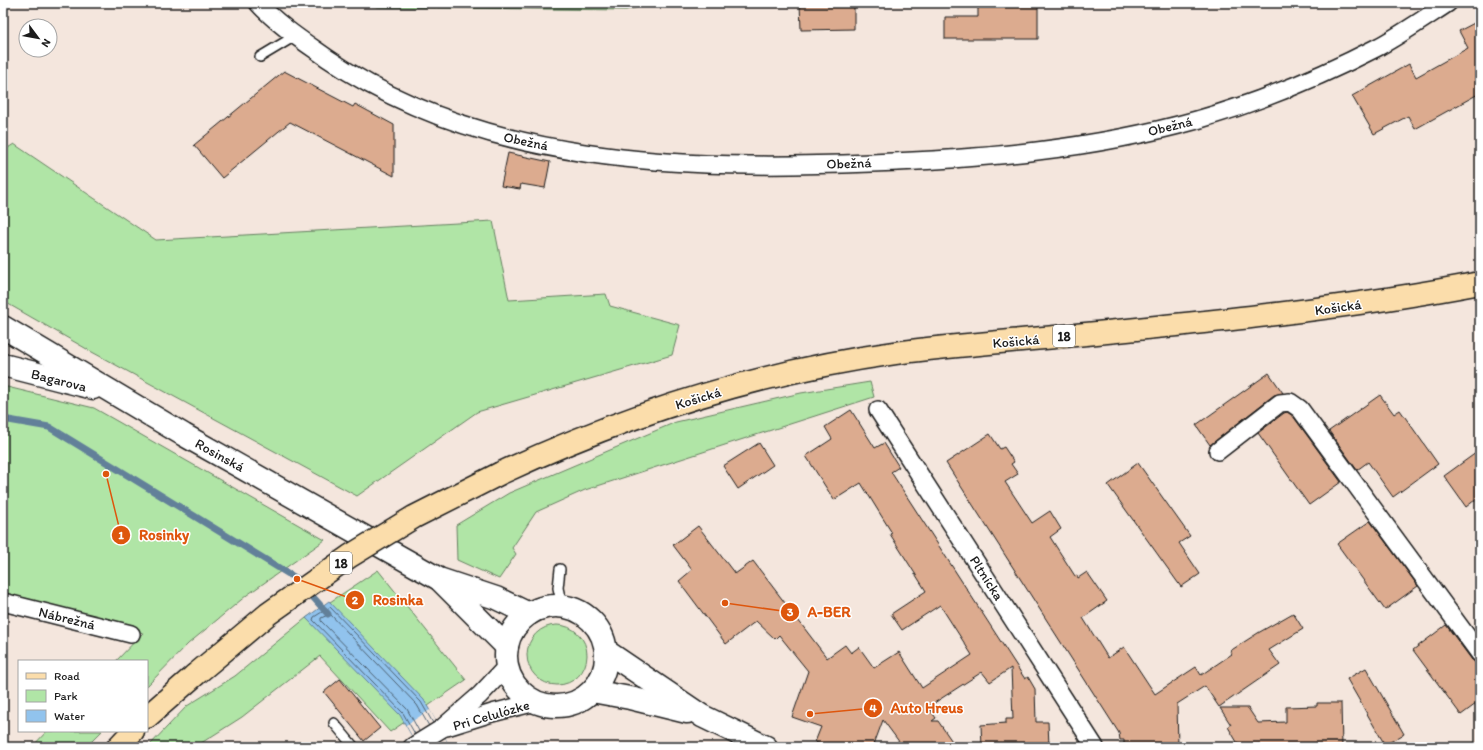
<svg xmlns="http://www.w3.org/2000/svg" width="1483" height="750" font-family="Itim,sans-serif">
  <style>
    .green { fill: #b0e5a6; stroke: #668061 }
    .water { fill: #91c3ed; stroke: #628099 }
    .pier { fill: #f4e6dd }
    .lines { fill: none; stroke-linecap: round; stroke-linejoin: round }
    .shore { stroke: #4b5f70; stroke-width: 1 }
    .stream { stroke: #628099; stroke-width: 7 }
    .building { fill: #dcab8f; stroke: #1c1c1c }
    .service-casing { stroke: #1c1c1c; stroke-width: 12 }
    .minor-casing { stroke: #1c1c1c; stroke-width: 20 }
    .tertiary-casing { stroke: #1c1c1c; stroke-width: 25 }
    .primary-casing { stroke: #1c1c1c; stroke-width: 25 }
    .service { stroke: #fff; stroke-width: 9 }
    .minor { stroke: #fff; stroke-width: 17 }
    .tertiary { stroke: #fff; stroke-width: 22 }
    .primary { stroke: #fbddab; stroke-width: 22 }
    .primary-bridge-casing { stroke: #1c1c1c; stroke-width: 25; stroke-linecap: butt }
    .primary-bridge { stroke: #fbddab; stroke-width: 22 }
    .labels { text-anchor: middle; stroke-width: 3; stroke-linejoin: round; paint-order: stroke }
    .shield { fill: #fff; stroke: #606060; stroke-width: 1 }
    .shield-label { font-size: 13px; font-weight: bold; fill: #1c1c1c }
    .street-label { font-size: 14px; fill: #1c1c1c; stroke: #fff }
    .leader { fill: none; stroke: #de560d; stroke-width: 1.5 }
    .callout-dot { fill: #de560d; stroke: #fff; stroke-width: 1.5 }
    .mark-label { font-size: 12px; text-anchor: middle; font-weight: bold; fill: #fff }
    .callout-label { font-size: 15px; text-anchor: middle; font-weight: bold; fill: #de560d; stroke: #fff; stroke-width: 3; stroke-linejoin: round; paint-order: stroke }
  </style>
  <rect width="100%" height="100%" fill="#f4e6dd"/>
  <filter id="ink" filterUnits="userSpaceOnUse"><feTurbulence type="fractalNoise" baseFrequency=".025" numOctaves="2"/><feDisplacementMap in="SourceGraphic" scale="8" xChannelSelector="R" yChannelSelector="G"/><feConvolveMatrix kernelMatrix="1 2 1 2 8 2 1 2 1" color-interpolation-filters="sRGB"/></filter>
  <g filter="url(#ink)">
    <g class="green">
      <polygon points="359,3 658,3 626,10 378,7"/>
      <polygon points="14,144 156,240 493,221 509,300 606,294 610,306 680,325 672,355 477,412 357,496 92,352 3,301 3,151"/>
      <polygon points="870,382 874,397 585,490 536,512 512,548 516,554 499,579 457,560 456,525 509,493 676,422 801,393"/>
      <polygon points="3,386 94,408 325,540 247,595 188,644 147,686 147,661 116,661 143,633 3,597"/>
      <polygon points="378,570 466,680 390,732 320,656 242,717 195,747 148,747 187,706 235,676 306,618"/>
      <circle cx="557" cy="655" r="30"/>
      <polygon points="47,731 102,731 86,747 32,747"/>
    </g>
    <polygon class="water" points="329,601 424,700 450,747 418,747 400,715 306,618"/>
    <polygon class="pier" points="430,710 450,747 418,747 406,725"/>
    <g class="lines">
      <g class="shore">
        <polyline points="419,731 407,709 321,621 321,618 330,614 417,705 429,726"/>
        <polyline points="415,734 403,713 313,620 314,617 330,607 421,702 433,723"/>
      </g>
      <polyline class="stream" points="3,419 49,427 297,579 328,614"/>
    </g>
    <g class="building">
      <polygon points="800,3 854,3 854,29 801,30"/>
      <polygon points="978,3 1038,3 1038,39 945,39 945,17 978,17"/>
      <polygon points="1480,20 1480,93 1415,129 1408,116 1374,134 1352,96 1409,64 1416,77 1468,48 1459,31"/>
      <polygon points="284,71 353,107 355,104 394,125 394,176 290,122 222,178 194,145"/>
      <polygon points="508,153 550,162 545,188 521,184 520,189 501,186"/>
      <polygon points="1269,373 1283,393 1274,395 1210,445 1196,425"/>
      <polygon points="1380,395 1394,414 1400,410 1438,464 1393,497 1368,462 1357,470 1329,431"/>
      <polygon points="851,410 875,448 884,443 899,467 891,472 1025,679 1028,677 1035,689 1036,722 1048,722 1049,747 982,747 981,725 1006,723 1006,719 1013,719 1011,668 990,682 982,672 928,707 936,718 932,721 938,721 956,747 903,747 883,720 873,747 829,747 815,742 821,727 792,717 808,671 779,635 775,639 756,621 726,644 679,581 692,570 673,545 698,526 735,574 753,561 827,658 845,645 851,653 859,647 874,668 899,652 922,688 972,655 940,605 902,630 891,614 926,591 890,534 892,533 861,483 834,500 806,456 832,439 825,427"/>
      <polygon points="1287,412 1293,416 1341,482 1309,505 1258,433 1284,413"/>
      <polygon points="990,434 1000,449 1004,447 1014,462 1011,464 1018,474 1005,482 1032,523 1050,511 1061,529 1050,537 1075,576 1077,575 1078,578 1087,572 1107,601 1083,618 1108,658 1124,647 1155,694 1196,667 1201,675 1232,654 1230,651 1258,633 1293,613 1303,629 1269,650 1280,665 1219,707 1205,686 1177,704 1178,747 1124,747 1124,740 1120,740 1119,733 946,463"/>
      <polygon points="759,443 773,465 738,489 723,466"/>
      <polygon points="1480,450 1480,496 1466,507 1444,476"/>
      <polygon points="1138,463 1190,536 1179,543 1200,574 1181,587 1108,485"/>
      <polygon points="1370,521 1418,586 1385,610 1337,544"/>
      <polygon points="1446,625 1472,660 1480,664 1480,701 1461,715 1413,650"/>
      <polygon points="1366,668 1404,734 1385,745 1347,679"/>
      <polygon points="340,679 380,728 364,741 324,692"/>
      <polygon points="1317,703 1341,703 1342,747 1240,747 1228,727 1231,725 1220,708 1248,708 1258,723 1286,722 1286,707 1317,706"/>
    </g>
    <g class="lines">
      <g class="service-casing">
        <g id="service">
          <polyline points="260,57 295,36"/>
          <polyline points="560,569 558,588 562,606"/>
          <polyline points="334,723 354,747"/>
        </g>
      </g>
      <g class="minor-casing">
        <g id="minor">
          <path d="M258,3C278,25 303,41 327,58C484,166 687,170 871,163C981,159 1090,150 1197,120C1259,102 1320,77 1378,47C1402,34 1425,18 1448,3"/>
          <polyline points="878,410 1095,747"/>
          <polyline points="1218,451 1280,403 1290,402 1300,409 1480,654"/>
          <polyline points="3,602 131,634"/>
          <polyline points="447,727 492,713 536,702"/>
          <polyline points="412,747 441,729 480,695 507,666"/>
        </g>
      </g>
      <g class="tertiary-casing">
        <g id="tertiary">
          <polyline points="3,327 184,435 439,579 496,598 529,614"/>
          <polyline points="3,365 93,388"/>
          <polyline points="441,581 507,647"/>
          <circle cx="556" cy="656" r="50"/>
          <polyline points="606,651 702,716 766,747"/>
          <polyline points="592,691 630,698 687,712"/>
        </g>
      </g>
      <g class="primary-casing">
        <g id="primary">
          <path d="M501,473C625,415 759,372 895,353C948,346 1002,342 1055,337C1198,323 1340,310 1480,283"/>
          <polyline points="147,717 195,675"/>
          <polyline points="118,747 133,731"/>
        </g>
      </g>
      <use href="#service" class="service"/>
      <use href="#minor" class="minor"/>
      <use href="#tertiary" class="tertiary"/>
      <use href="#primary" class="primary"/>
      <g class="primary-bridge-casing">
        <polyline id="primary-bridge" points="195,675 268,614 350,556 414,517 501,473"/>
      </g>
      <use href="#primary-bridge" class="primary-bridge"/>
    </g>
  </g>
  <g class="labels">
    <g class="shield">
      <rect x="1053" y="325" width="22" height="22" rx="3"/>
      <rect x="330" y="552" width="22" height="22" rx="3"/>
    </g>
    <g class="shield-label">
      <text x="1064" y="341">18</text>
      <text x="341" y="568">18</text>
    </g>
    <g class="street-label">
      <text transform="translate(1170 126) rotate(-14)" y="5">Obežná</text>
      <text transform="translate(526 141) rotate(12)" y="5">Obežná</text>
      <text transform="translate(849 163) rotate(-2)" y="5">Obežná</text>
      <text transform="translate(1338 307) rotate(-8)" y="5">Košická</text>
      <text transform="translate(1016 341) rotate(-5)" y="5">Košická</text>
      <text transform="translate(59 380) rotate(14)" y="5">Bagarova</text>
      <text transform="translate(698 398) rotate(-17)" y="5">Košická</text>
      <text transform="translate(220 455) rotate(29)" y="5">Rosinská</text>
      <text transform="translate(987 578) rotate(57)" y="5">Pltnícka</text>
      <text transform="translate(67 618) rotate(14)" y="5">Nábrežná</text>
      <text transform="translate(491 715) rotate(-16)" y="5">Pri Celulózke</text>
    </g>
  </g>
  <path class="leader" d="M106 474L121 535M297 579L355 600M725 603L790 612M810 714L873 708"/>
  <g class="callout-dot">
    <circle cx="106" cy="474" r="4"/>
    <circle cx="297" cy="579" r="4"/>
    <circle cx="725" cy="603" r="4"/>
    <circle cx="810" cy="714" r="4"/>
    <circle cx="121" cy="535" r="10"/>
    <circle cx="355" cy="600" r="10"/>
    <circle cx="790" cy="612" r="10"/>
    <circle cx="873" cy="708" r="10"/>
  </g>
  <g class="mark-label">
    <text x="121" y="539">1</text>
    <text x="355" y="604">2</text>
    <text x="790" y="616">3</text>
    <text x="873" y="712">4</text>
  </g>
  <g class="callout-label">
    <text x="164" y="540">Rosinky</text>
    <text x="398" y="605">Rosinka</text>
    <text x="829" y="617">A-BER</text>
    <text x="927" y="713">Auto Hreus</text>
  </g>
  <rect width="1483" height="750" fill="none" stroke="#fff" stroke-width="16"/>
  <rect x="8" y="8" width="1467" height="734" fill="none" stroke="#1c1c1c" stroke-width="1.5" filter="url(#ink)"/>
  <rect x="18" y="660" width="130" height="72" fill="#ffffff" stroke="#a4a4a4"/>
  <rect x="26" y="673" width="20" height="6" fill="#fbddab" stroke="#a4a4a4"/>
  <text x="54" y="680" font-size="12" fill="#1c1c1c">Road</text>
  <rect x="26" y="690" width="20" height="12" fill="#b0e5a6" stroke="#a4a4a4"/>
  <text x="54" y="700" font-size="12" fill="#1c1c1c">Park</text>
  <rect x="26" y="710" width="20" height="12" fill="#91c3ed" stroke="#a4a4a4"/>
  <text x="54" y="720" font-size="12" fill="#1c1c1c">Water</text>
  <g transform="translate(38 38) rotate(122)"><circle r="19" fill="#ffffff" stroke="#a4a4a4"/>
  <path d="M0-3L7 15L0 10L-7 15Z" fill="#1c1c1c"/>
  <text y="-6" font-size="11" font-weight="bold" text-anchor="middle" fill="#1c1c1c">N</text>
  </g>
</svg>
